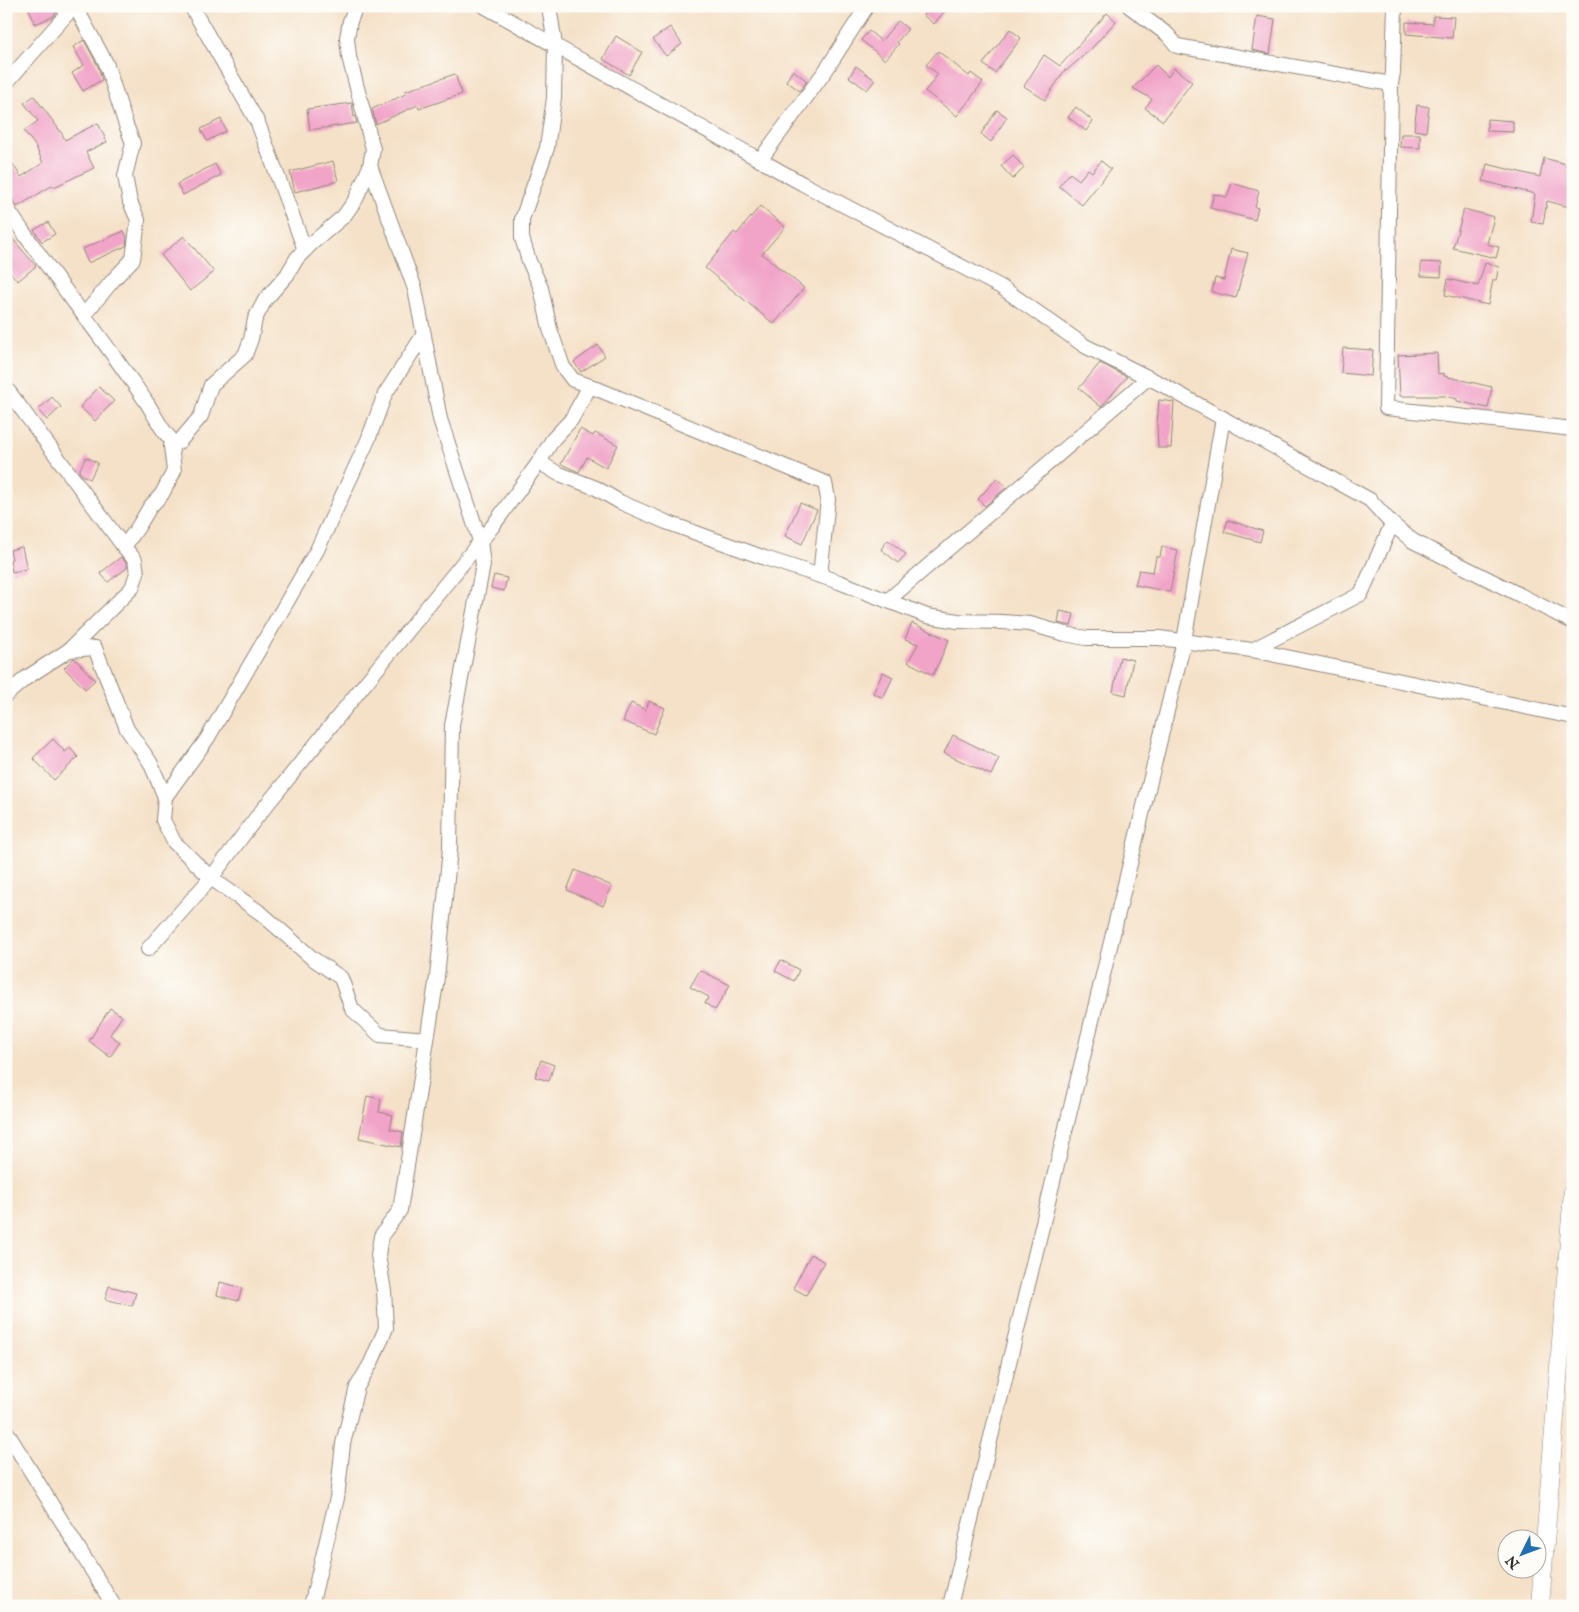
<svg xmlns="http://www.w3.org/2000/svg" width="1579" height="1612" font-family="'IM FELL English',serif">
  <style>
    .building { fill: #f1a3c8 }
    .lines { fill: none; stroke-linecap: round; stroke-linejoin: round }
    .minor-casing { stroke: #90867a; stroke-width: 16 }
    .tertiary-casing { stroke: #90867a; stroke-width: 19 }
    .minor { stroke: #fff; stroke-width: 14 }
    .tertiary { stroke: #fff; stroke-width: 18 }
  </style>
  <rect width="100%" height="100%" fill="#fdfcf7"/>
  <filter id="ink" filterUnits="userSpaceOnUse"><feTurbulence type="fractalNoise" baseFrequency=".02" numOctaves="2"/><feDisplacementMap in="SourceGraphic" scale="10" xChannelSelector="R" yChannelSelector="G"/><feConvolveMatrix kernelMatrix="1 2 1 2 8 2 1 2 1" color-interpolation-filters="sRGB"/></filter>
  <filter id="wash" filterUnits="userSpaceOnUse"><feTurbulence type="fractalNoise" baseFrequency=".0096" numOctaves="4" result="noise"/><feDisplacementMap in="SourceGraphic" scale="20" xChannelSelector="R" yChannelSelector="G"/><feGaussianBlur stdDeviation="1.12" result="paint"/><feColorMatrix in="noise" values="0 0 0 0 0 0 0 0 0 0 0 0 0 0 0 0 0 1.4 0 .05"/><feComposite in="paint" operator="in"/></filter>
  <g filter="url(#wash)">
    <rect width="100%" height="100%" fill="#f5e1c8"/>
    <g id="blocks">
      <g class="building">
        <polygon points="28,6 62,6 52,17 35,24"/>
        <polygon points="930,6 949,6 934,24 923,15"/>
        <polygon points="1107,13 1116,21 1091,49 1066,71 1065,70 1045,100 1024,86 1044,55 1060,66"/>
        <polygon points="1257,16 1275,19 1270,54 1252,50"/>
        <polygon points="1433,16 1454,17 1452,38 1406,34 1406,22 1433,24"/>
        <polygon points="898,21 908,29 897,42 899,44 885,60 861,40 869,31 881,41"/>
        <polygon points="670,27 682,44 666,56 653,39"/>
        <polygon points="1010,29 1021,38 995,73 983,64"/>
        <polygon points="616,36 642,52 629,75 603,59"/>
        <polygon points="84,40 98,66 102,80 83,91 72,73 84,65 73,47"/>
        <polygon points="938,51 969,76 971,73 983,82 957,116 925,91 938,74 926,65"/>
        <polygon points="1156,65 1168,77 1174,68 1192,82 1163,121 1145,108 1152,99 1133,88"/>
        <polygon points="856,66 875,80 867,90 849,77"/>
        <polygon points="793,70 807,81 800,91 786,81"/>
        <polygon points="455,74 462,94 419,109 418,105 376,124 372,109 406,94 405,91"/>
        <polygon points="34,96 61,132 65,140 98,123 107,142 86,152 94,168 54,187 53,185 17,207 6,189 6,153 21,177 43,163 36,147 24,131 38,121 24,103"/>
        <polygon points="352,103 354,117 355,116 357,123 310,130 307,109"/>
        <polygon points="1417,105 1429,107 1426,132 1414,130"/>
        <polygon points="1076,107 1093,121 1086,131 1068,117"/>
        <polygon points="997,110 1007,117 991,142 981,134"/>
        <polygon points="221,119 226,131 207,141 201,129"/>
        <polygon points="1487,119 1513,121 1513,132 1487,131"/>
        <polygon points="1401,134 1420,134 1420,148 1400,147"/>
        <polygon points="1013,155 1024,168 1013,179 1001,166"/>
        <polygon points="1544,158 1573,166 1573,208 1547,201 1543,224 1531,222 1535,194 1483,181 1487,164 1540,177"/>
        <polygon points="333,161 338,181 295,192 290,172"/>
        <polygon points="1101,161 1111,169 1082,205 1059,186 1070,173 1079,180 1088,169 1092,172"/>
        <polygon points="215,164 221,175 183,195 177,184"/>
        <polygon points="1232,183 1259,191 1255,207 1258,208 1255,220 1210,208 1214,194 1227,197"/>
        <polygon points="760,206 785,227 762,254 804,288 774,324 705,268 734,232 737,234"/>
        <polygon points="1464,209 1494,217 1487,244 1499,247 1496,258 1453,248"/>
        <polygon points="48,222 55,234 42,242 34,230"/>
        <polygon points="6,231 36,266 18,281 6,268"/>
        <polygon points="124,231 127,237 126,246 88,263 82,249"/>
        <polygon points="184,236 214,272 190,291 161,255"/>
        <polygon points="1231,249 1248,253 1236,298 1212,292 1215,278 1224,280"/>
        <polygon points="1421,262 1442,263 1441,277 1421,276"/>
        <polygon points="1485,263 1499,267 1496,280 1493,280 1488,305 1445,295 1448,279 1478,286"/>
        <polygon points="598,345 605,356 581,372 574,362"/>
        <polygon points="1343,348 1373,350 1371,376 1341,373"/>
        <polygon points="1437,353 1438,374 1444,373 1444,376 1492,387 1488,408 1457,401 1457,399 1445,396 1400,396 1398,355"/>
        <polygon points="1100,363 1127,377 1101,407 1079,388"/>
        <polygon points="99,387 114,401 95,421 80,407"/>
        <polygon points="52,397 61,407 47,420 38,410"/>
        <polygon points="1159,400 1174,402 1171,448 1158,448 1157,424"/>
        <polygon points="580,429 593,436 595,433 618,445 606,468 587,457 579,472 561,464"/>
        <polygon points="86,457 98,463 90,479 82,475 79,471"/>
        <polygon points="997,478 1007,487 985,506 978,499"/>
        <polygon points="800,503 817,510 802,544 785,536"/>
        <polygon points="1228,520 1263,531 1260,542 1224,532"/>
        <polygon points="888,540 906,554 898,563 881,549"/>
        <polygon points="22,547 27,569 12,572 10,560 12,559 10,550"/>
        <polygon points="1162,547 1178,550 1170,592 1135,585 1139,570 1153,572 1156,557 1160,557"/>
        <polygon points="121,557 127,564 127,568 108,582 100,573"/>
        <polygon points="494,575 507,578 504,591 491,588"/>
        <polygon points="1060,611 1074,614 1071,626 1058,623"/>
        <polygon points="912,623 949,640 933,675 908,662 918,644 905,639"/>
        <polygon points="1120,657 1133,660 1126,695 1113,692"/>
        <polygon points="74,658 95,680 85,689 64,668"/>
        <polygon points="883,672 893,677 883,698 873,693"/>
        <polygon points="649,701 665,708 654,734 623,721 631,703 646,710"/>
        <polygon points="953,735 999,758 991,775 944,753"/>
        <polygon points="53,739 65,752 70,748 78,757 54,780 33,758"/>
        <polygon points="575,870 612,886 603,906 567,890"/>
        <polygon points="781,960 799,970 794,981 775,971"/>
        <polygon points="700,970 730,985 715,1010 705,1003 709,997 690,987"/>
        <polygon points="110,1008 122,1016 110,1035 120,1042 110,1057 89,1041"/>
        <polygon points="541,1060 554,1065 549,1081 535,1077"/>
        <polygon points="367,1096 381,1099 379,1112 393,1115 390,1129 403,1132 401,1147 359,1138"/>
        <polygon points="811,1254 824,1262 806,1295 793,1288"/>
        <polygon points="220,1282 242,1288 238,1301 217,1295"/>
        <polygon points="109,1286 136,1293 132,1306 105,1299"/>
      </g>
    </g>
  </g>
  <g filter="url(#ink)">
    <use href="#blocks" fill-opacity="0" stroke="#90867a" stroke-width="1"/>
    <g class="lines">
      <g class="minor-casing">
        <g id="minor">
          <polyline points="75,6 106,63 126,125 133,143 125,176 130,202 138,220 133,259 114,279 84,315"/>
          <polyline points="191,6 258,123 305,250"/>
          <polyline points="484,6 803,184 1001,287 1085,346 1161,384 1370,500 1392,524 1413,541 1573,622"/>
          <polyline points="1129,6 1168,35 1177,46 1391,84"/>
          <polyline points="1395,6 1393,72 1391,84 1386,408 1573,429"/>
          <polyline points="6,83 74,6"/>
          <polyline points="760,160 826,70 867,6"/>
          <path d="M6,207C50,273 100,334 145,400C153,411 164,437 176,443L180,441L201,416L211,385L245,355L251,339L255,319L265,300L287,275L297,258L311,244L344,216L356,199L370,166L373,149L349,57L347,38L350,21L356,6"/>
          <polyline points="424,334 385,394 368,440 317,550 207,739 165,797 163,820 174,842 211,878 262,914 312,958 341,978 352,1009 380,1035 427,1039"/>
          <polyline points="590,386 825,483 828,499 820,576"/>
          <polyline points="6,388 124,547 138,527 150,507 162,494 174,471 171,446 176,443"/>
          <polyline points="539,462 557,473 596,488 620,502 666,522 765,558 839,582 927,616 958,621 1002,622 1030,624 1065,634 1086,638 1159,638 1252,650 1573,717"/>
          <polyline points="124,547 135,560 137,573 132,588 69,650 95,648 127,729 150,762 165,797"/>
          <polyline points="887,601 1148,378"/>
          <polyline points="1252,650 1361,594 1392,524"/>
          <polyline points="6,695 26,678 69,650"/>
          <polyline points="148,949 211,878 256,818 492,527 539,462 553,439 571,420 590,386 573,380 563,367 550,329 541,288 529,261 522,238 522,219 547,148 554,98 555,45 549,6"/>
          <polyline points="6,1431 114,1606"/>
          <polyline points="311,1606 337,1498 343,1444 357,1387 371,1363 386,1328 384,1291 378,1255 381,1236 400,1210 437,977 450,849 452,725 483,565 480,541 440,419 415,289 370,166"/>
          <polyline points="950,1606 1184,641 1223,418"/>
        </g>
      </g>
      <g class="tertiary-casing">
        <polyline id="tertiary" points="1540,1606 1573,1191"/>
      </g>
      <use href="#minor" class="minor"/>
      <use href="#tertiary" class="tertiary"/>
    </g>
  </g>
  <rect width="1579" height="1612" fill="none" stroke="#fdfcf7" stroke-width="25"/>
  <g transform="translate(1522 1554) rotate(228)"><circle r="24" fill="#fdfcf7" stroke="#a9a8a5"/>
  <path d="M0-4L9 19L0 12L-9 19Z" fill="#1f6fb2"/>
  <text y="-8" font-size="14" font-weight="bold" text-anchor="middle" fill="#2b2b2b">N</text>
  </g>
</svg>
